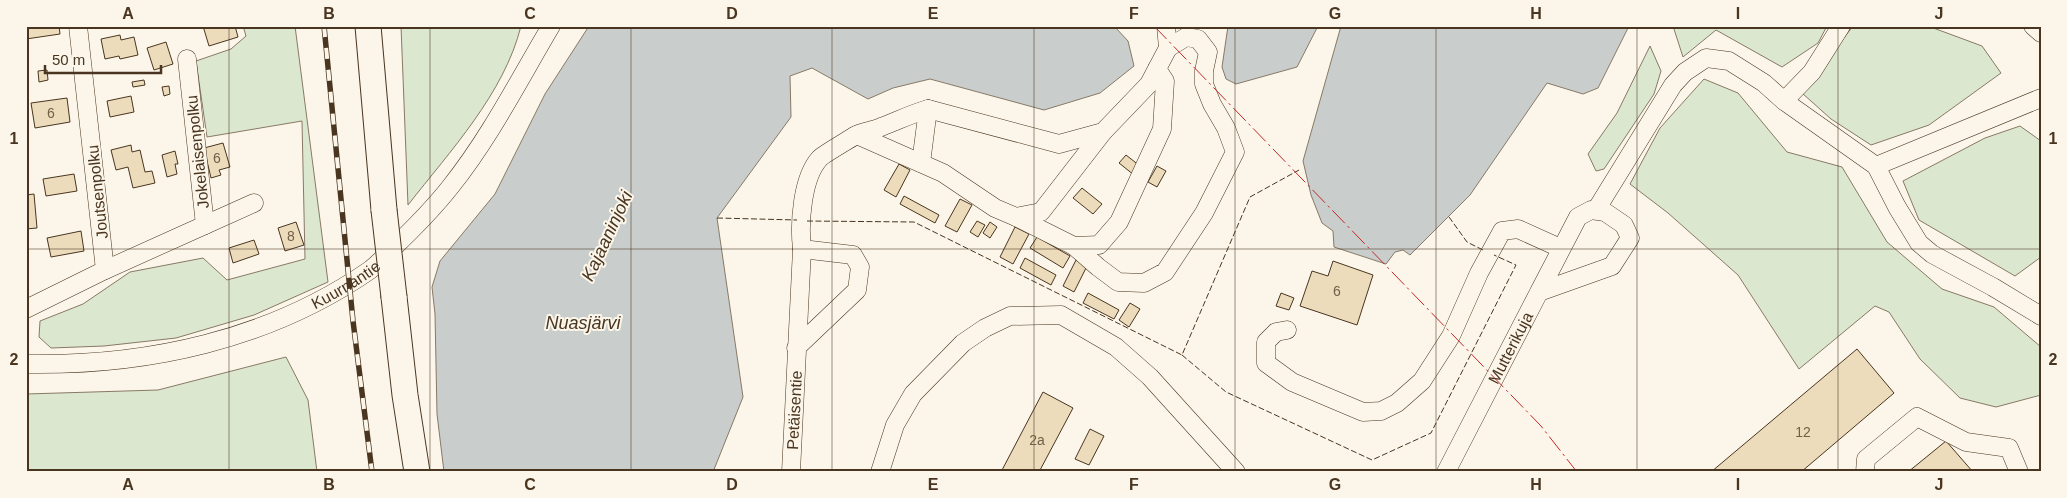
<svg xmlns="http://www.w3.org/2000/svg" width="2067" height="498" font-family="Helvetica,sans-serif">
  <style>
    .green { fill: #dce7d0; stroke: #887966 }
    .water { fill: #c9cecd; stroke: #887966 }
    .building { fill: #ecdcbc; stroke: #4a3520 }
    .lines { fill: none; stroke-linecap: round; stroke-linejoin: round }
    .minor-casing { stroke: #4a3520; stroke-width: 19 }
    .highway-casing { stroke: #4a3520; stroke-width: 27 }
    .minor { stroke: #fbf6e9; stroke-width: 18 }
    .highway { stroke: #fbf6e9; stroke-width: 25 }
    .rail-casing { stroke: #4a3520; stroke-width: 5.5 }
    .rail { stroke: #fbf6e9; stroke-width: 4; stroke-dasharray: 11; stroke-linecap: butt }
    .highway-bridge-casing { stroke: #4a3520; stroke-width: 27; stroke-linecap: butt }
    .highway-bridge { stroke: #fbf6e9; stroke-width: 25 }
    .fence { stroke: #4a3520; stroke-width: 1; stroke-dasharray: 6 2.5; stroke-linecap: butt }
    .power { stroke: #c62828; stroke-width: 1; stroke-dasharray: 18 4 2.5 4; stroke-linecap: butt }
    .grid { fill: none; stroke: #4a3520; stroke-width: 1; stroke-opacity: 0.55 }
    .labels { text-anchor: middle; stroke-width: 4; stroke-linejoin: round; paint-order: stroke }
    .number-label { font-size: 14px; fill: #725f47 }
    .street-label { font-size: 16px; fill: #4a3520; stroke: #fbf6e9 }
    .water-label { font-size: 18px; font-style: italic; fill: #4a3520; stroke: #fbf6e9 }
    .neatline { fill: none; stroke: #4a3520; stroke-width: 2 }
    .grid-label { font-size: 16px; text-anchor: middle; font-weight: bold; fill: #4a3520 }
  </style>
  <rect width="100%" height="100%" fill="#fbf6e9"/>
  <g class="green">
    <polygon points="243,26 295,26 328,282 254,315 176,338 104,346 51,348 39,337 40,321 83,304 130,272 203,258 227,280 305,259 302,121 207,137 196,61 231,49 246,36"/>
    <path d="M401,26H521C504,94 450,151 408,205Z"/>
    <polygon points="1673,26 1827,26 1818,43 1782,67 1716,30 1683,57"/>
    <polygon points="1853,26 1928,26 1982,46 2001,73 1929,125 1871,145 1831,119 1802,93"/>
    <polygon points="1650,46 1661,71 1654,94 1604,169 1596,171 1588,154 1617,113"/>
    <polygon points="1704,79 1738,93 1787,152 1842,167 1887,242 1942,289 1994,307 2041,347 2041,395 1996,407 1960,398 1920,359 1889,312 1875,306 1799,369 1738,275 1668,213 1630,184 1660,128"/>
    <polygon points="2020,126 2041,141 2041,257 2015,276 1919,220 1903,181 1985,138"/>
    <polygon points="286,357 308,400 317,472 26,472 26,394 158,390"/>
  </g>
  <g class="water">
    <polygon points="589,26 1114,26 1128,41 1134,66 1100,93 1044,110 930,79 893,88 868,99 812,68 790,76 791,117 717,218 743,397 713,472 444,472 437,414 435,314 432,287 440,261 495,194 545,94"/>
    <polygon points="1228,26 1318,26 1297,67 1236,84 1226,79 1222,67"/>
    <polygon points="1341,26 1629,26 1598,88 1583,94 1547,83 1470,195 1410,255 1403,250 1395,252 1386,264 1334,247 1333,231 1322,223 1311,195 1303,161"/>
  </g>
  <g class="building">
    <polygon points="26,26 59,26 60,34 26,39"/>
    <polygon points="203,26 235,26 238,37 209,46"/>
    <polygon points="120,35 121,40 134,37 138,55 120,59 119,56 105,59 101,39"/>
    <polygon points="166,42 173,64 154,70 147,48"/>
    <polygon points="47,70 48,80 39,82 38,71"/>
    <polygon points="144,80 145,85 133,87 132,82"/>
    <polygon points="169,86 170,94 164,96 162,87"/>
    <polygon points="131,96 134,112 110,117 107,101"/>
    <polygon points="67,98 70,122 35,128 31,103"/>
    <polygon points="223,143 230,167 219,170 221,175 211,178 204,148"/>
    <polygon points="131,145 132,152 140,150 145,172 152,171 155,183 133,188 128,167 116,170 111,150"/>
    <polygon points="175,151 178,164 175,164 177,174 167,177 162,155"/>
    <polygon points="1126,155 1140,166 1134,175 1119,163"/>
    <polygon points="899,164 910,170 896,197 884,190"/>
    <polygon points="1157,166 1166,171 1157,187 1148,182"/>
    <polygon points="74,174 77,191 46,196 43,179"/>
    <polygon points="1082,188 1102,204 1093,214 1073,198"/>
    <polygon points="34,194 37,228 26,229 26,195"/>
    <polygon points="904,196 939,215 935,223 900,204"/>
    <polygon points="960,199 972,205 957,232 945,226"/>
    <polygon points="977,221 985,225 978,237 970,232"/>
    <polygon points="296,222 304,245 285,251 278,228"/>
    <polygon points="990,222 997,227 990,238 983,233"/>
    <polygon points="1015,227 1029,234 1013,264 1000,257"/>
    <polygon points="81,231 84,251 51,257 47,238"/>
    <polygon points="1037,237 1070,256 1063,268 1030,248"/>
    <polygon points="254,240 259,254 233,263 229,248"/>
    <polygon points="1025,258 1056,275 1051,285 1020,268"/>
    <polygon points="1076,260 1087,266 1074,292 1063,286"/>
    <polygon points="1333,261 1373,275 1357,325 1300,306 1312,271 1328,276"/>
    <polygon points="1088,293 1119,310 1114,319 1083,303"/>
    <polygon points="1281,293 1294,298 1289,310 1276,306"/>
    <polygon points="1130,303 1140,309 1129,327 1119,320"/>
    <polygon points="1857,349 1894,393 1801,472 1711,472"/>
    <polygon points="1043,392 1073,408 1039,472 1001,472"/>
    <polygon points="1090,429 1104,436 1089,465 1075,459"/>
    <polygon points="1946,441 1973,472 1908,472"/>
  </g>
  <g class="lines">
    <g class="minor-casing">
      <g id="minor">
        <polyline points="2033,26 2041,33"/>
        <polyline points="1784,101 1812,72 1841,26"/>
        <polyline points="857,135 943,173 995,208 1016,217 1041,212 1103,132"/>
        <polyline points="921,163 928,109"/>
        <polyline points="1876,166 2041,98"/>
        <polyline points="1596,210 1673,85 1685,72 1706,58 1729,61 1764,83 1784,101 1876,166 1897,207 1919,243 1932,254 1993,287 2041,316"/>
        <polyline points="1016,217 1074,246 1099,245 1119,222 1162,129 1165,81 1157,69"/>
        <polyline points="205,225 254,203"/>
        <polyline points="1074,246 1098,267 1118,282 1144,283 1165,272 1204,213 1235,152 1226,128 1212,104 1204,84 1204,71 1208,52 1198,39 1186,37 1168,48"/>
        <path d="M802,249C799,223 802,177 820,158C824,154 850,139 856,135C863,131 873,131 881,127C897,121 911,114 928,109L1059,144L1103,132L1149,84L1168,48L1166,26"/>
        <polyline points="105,270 205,225 187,59"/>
        <polyline points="26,309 105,270 78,26"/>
        <polyline points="1287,330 1276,332 1266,342 1266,363 1292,382 1363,412 1381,411 1397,403 1422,381 1451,336 1479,273 1502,231 1518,229 1560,248"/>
        <path id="s1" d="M26,364C147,366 269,340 370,270C378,264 385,256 392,249C413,229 433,209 451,186C490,137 519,80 551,26"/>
        <path id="s2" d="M791,472L802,249L853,255L860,267L857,290L796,348"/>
        <polyline points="880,472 895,425 913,394 963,343 985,328 1010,316 1061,315 1116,347 1150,377 1236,472"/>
        <path id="s3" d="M1446,472L1539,292L1612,266L1630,238L1624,225L1605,212L1591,210L1578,217L1539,292"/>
        <polyline points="1865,472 1866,459 1917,417 1966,442 2009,448 2019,472"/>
      </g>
    </g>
    <g class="highway-casing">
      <g id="highway">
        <polyline points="368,26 384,210"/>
        <polyline points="394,297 405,395 417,472"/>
      </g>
    </g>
    <use href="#minor" class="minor"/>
    <use href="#highway" class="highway"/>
    <g class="rail-casing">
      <polyline id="rail" points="324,26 353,321 372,472"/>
    </g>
    <use href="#rail" class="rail"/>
    <g class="highway-bridge-casing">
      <polyline id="highway-bridge" points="384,210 394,297"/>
    </g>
    <use href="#highway-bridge" class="highway-bridge"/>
    <g class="fence">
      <polyline points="1449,217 1467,242 1485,251"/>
      <polyline points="717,218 797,220"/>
      <polyline points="807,221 914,222 1182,355 1250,197 1299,170"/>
      <polyline points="1182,355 1226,392 1372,460 1431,433 1516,265 1494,255"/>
    </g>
    <polyline class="power" points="1154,26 1541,426 1577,472"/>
  </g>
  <path class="grid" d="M229,26V472M430,26V472M631,26V472M832,26V472M1034,26V472M1235,26V472M1436,26V472M1637,26V472M1838,26V472M26,249H2041"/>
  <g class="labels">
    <g class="number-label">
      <text x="51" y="118">6</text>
      <text x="217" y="163">6</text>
      <text x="291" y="241">8</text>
      <text x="1337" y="296">6</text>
      <text x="1803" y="437">12</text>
      <text x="1037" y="445">2a</text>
    </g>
    <g class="street-label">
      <text transform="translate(197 152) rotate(-96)" y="6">Jokelaisenpolku</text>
      <text transform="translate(97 192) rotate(-96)" y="6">Joutsenpolku</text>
      <text dy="6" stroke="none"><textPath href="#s1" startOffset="334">Kuurnantie</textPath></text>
      <text dy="6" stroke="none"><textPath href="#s3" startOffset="140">Mutterikuja</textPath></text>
      <text dy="6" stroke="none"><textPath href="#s2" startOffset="62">Petäisentie</textPath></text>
    </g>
    <g class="water-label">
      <text transform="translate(607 236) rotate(-65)" y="6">Kajaaninjoki</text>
      <text x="583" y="329">Nuasjärvi</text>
    </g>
  </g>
  <rect width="2067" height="498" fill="none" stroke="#fbf6e9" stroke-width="55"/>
  <path d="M45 65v8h116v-8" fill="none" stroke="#4a3520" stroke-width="2.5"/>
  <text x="52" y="65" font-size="15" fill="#4a3520" stroke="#fbf6e9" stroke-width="4" paint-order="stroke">50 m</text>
  <rect x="28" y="28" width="2012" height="442" class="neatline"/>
  <g class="grid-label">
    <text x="128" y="19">A</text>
    <text x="329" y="19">B</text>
    <text x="530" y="19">C</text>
    <text x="732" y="19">D</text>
    <text x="933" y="19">E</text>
    <text x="1134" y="19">F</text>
    <text x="1335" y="19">G</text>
    <text x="1536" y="19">H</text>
    <text x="1738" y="19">I</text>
    <text x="1939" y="19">J</text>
    <text x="14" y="144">1</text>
    <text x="2053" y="144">1</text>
    <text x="14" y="365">2</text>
    <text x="2053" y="365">2</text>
    <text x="128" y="490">A</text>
    <text x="329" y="490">B</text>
    <text x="530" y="490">C</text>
    <text x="732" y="490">D</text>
    <text x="933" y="490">E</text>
    <text x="1134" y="490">F</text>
    <text x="1335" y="490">G</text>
    <text x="1536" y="490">H</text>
    <text x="1738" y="490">I</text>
    <text x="1939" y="490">J</text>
  </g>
</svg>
